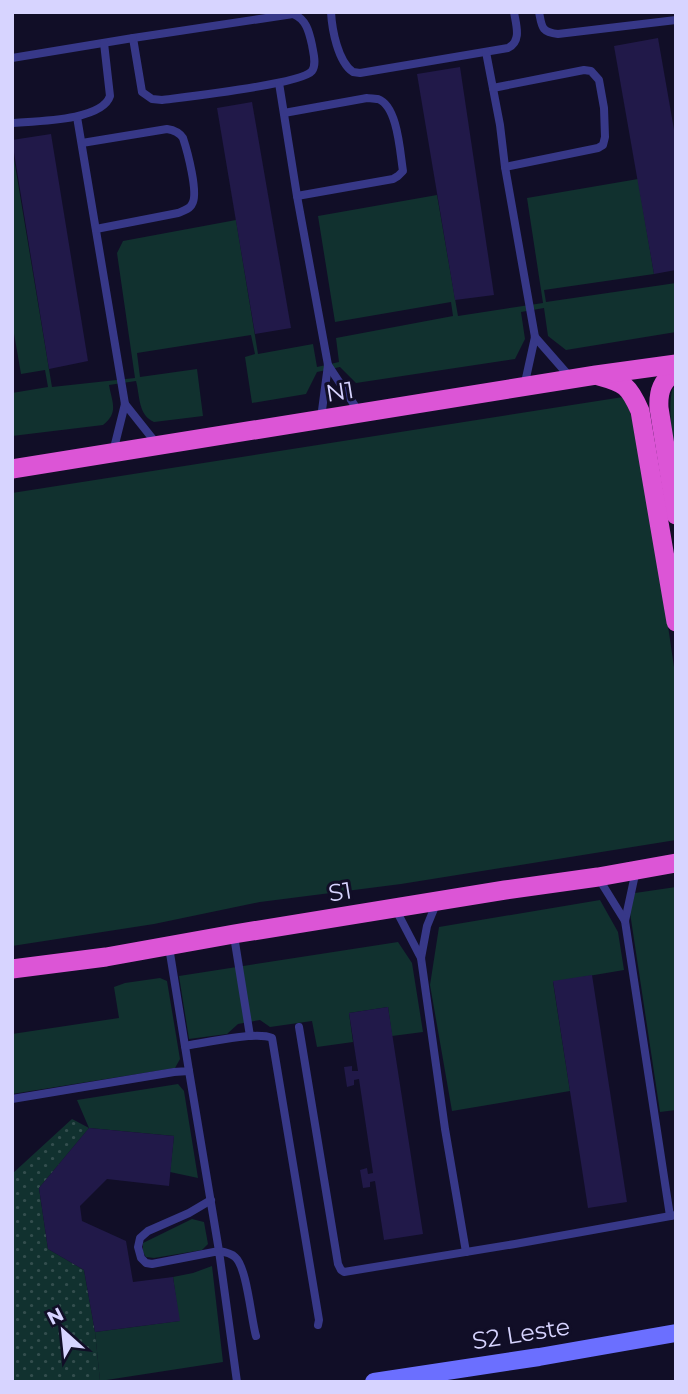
<svg xmlns="http://www.w3.org/2000/svg" width="688" height="1394" font-family="Montserrat,sans-serif">
  <style>
    .grass { fill: #11312f }
    .park { fill: url(#park-dots) }
    .building { fill: #211949 }
    .lines { fill: none; stroke-linecap: round; stroke-linejoin: round }
    .service { stroke: #373888; stroke-width: 8 }
    .secondary { stroke: #6b6fff; stroke-width: 18 }
    .trunk { stroke: #dc55d6; stroke-width: 19 }
    .labels { text-anchor: middle; stroke-width: 6; stroke-linejoin: round; paint-order: stroke }
    .street-label { font-size: 24px; fill: #d7d4ff; stroke: #110e27 }
  </style>
  <defs>
    <pattern id="park-dots" width="8" height="8" patternUnits="userSpaceOnUse" patternTransform="scale(1.75)"><rect width="8" height="8" fill="#11312f"/><path d="M2 2h.1M6 6h.1" fill="none" stroke="#334e4e" stroke-width="1.8" stroke-linecap="round"/></pattern>
  </defs>
  <rect width="100%" height="100%" fill="#110e27"/>
  <g class="grass">
    <path d="M12,147L52,387L135,378L117,253L123,241L236,220L258,354L313,344L317,367L339,362L336,338L453,316L451,302L335,322L318,216L437,195L458,316L543,303L527,198L638,179L654,274L544,290L546,302L676,283V332L566,350L548,336L544,308L521,312L525,339L515,359L356,383L340,367L317,372L306,394L252,403L245,357L255,354L251,335L137,353L140,377L197,369L203,416L154,422C138,415 140,396 136,381L109,385C112,402 119,413 103,425L12,436V393L48,387L45,370L21,374L12,322Z"/>
    <path d="M673,388H676V465C673,449 667,401 673,388Z"/>
    <polygon points="623,397 626,398 644,460 676,681 676,840 401,884 260,902 154,924 12,946 12,493"/>
    <polygon points="676,887 676,1110 660,1112 629,906 635,893"/>
    <polygon points="600,900 618,932 624,970 553,982 570,1091 452,1111 430,985 439,927"/>
    <polygon points="398,942 412,963 423,1032 392,1036 388,1007 349,1013 353,1042 317,1047 312,1021 270,1027 260,1020 238,1024 227,1034 189,1039 179,976"/>
    <polygon points="160,978 167,981 180,1059 175,1068 12,1094 12,1034 119,1018 114,987 125,983"/>
    <polygon points="178,1084 184,1091 198,1178 170,1172 174,1136 89,1128 77,1100"/>
    <polygon points="192,1219 204,1222 208,1244 202,1250 154,1258 146,1257 143,1252 143,1243"/>
    <polygon points="212,1266 223,1362 100,1381 95,1332 179,1321 173,1277 193,1273"/>
  </g>
  <polygon class="park" points="72,1119 89,1128 39,1188 48,1249 84,1270 95,1332 100,1381 12,1382 12,1174"/>
  <g class="building">
    <polygon points="658,38 676,141 676,270 654,274 614,46"/>
    <polygon points="460,67 494,295 455,300 417,74"/>
    <polygon points="252,102 291,328 255,334 217,108"/>
    <polygon points="51,134 88,361 49,369 12,140"/>
    <polygon points="592,975 627,1202 588,1208 553,981"/>
    <polygon points="388,1007 423,1234 384,1240 375,1181 370,1182 370,1187 363,1188 360,1170 367,1168 368,1174 373,1173 359,1079 354,1080 354,1085 347,1087 344,1067 352,1066 352,1071 358,1071 349,1013"/>
    <polygon points="89,1128 174,1136 169,1186 107,1179 80,1206 82,1221 126,1241 133,1282 173,1277 180,1321 95,1332 84,1270 48,1249 39,1188"/>
  </g>
  <g class="lines">
    <g class="service">
      <path d="M331,12C332,30 338,62 353,72L360,73L508,48C522,41 516,25 514,12"/>
      <path d="M539,12C542,27 541,32 558,34L676,20"/>
      <path d="M293,14C306,19 309,31 312,45C313,52 317,64 312,71C302,84 185,97 162,100L152,99L142,92L133,38Z"/>
      <polyline points="486,52 500,125 505,167 535,337 524,387"/>
      <polyline points="12,58 133,38"/>
      <polyline points="279,83 297,196 328,365 321,418"/>
      <polyline points="493,88 584,70 591,71 599,80 604,108 605,137 603,145 598,148 505,167"/>
      <path d="M284,113L367,98C368,98 377,99 378,99C398,106 400,153 403,171L398,176L393,179L297,196"/>
      <polyline points="77,117 125,404 113,452"/>
      <path d="M12,123C36,121 102,121 110,96L104,43"/>
      <path d="M82,143L167,129C174,130 179,132 183,138C187,150 199,194 192,204C190,209 183,211 178,213L96,229"/>
      <polyline points="535,337 570,377"/>
      <polyline points="328,365 359,412"/>
      <polyline points="125,404 156,443"/>
      <polyline points="636,870 625,921 670,1216"/>
      <polyline points="599,879 625,921"/>
      <polyline points="436,904 427,926 421,958 445,1129 466,1252"/>
      <polyline points="395,908 421,958"/>
      <polyline points="234,936 250,1036"/>
      <polyline points="299,1027 338,1264 341,1270 344,1272 515,1244 676,1215"/>
      <path d="M185,1046C204,1043 256,1031 272,1038L319,1320L318,1325"/>
      <path d="M189,1071L219,1251C225,1252 231,1253 235,1257C247,1267 251,1319 256,1336"/>
      <polyline points="12,1099 174,1072 189,1071 169,947"/>
      <polyline points="211,1200 189,1213 148,1231 140,1238 138,1247 141,1258 146,1263 152,1264 219,1251 237,1382"/>
    </g>
    <polyline class="secondary" points="374,1382 539,1357 676,1333"/>
    <g class="trunk">
      <path d="M676,371C662,381 658,391 659,408L676,515"/>
      <path d="M599,376C625,383 629,386 640,411L676,622"/>
      <polyline points="12,469 596,375 676,364"/>
      <polyline points="12,969 106,957 234,934 505,890 598,877 676,863"/>
    </g>
  </g>
  <g class="labels">
    <g class="street-label">
      <text transform="translate(340 392) rotate(-9)" y="8">N1</text>
      <text transform="translate(340 892) rotate(-9)" y="8">S1</text>
      <text transform="translate(521 1334) rotate(-9)" y="8">S2 Leste</text>
    </g>
  </g>
  <rect width="688" height="1394" fill="none" stroke="#d7d4ff" stroke-width="28"/>
  <g transform="translate(63 1331) rotate(333)" stroke="#110e27" stroke-width="5" paint-order="stroke">
  <path d="M0-5L12 26L0 18L-12 26Z" fill="#d7d4ff"/>
  <text y="-10" font-size="19" font-weight="bold" text-anchor="middle" fill="#d7d4ff">N</text>
  </g>
</svg>
